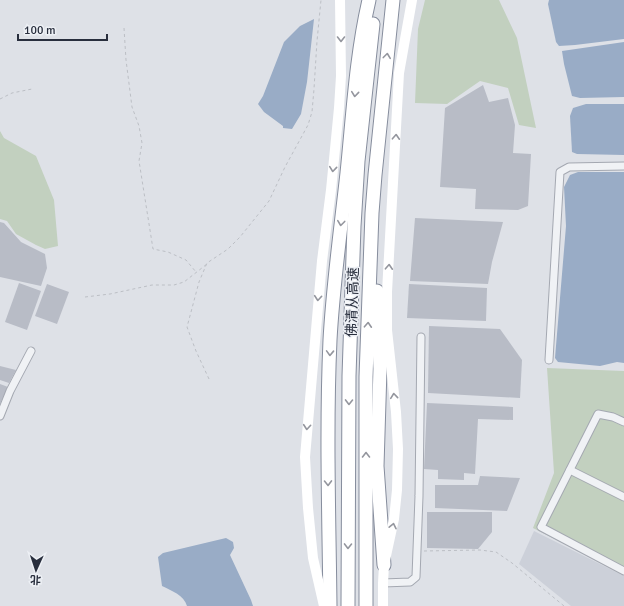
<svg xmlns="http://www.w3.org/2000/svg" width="624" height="606" font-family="Signika,'Noto Sans SC',sans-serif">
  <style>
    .built { fill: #ccd0d9 }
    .green { fill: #c2d0bf }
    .water { fill: #99acc6 }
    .building { fill: #b8bcc6 }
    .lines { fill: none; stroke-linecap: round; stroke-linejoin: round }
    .street-casing { stroke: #a4a8b1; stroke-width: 9 }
    .highway-casing { stroke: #868d9d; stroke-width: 15 }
    .path { stroke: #bcbfc5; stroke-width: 1; stroke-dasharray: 3 3; stroke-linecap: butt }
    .street { stroke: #f0f2f5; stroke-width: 7 }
    .secondary { stroke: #fff; stroke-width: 10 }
    .highway { stroke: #fff; stroke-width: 13 }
    .oneway { stroke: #94969e }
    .labels { text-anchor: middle; stroke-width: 3; stroke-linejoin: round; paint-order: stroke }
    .street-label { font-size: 14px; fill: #282e3d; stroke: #edf0f5 }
  </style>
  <rect width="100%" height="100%" fill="#dee1e7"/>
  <polygon class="built" points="534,531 624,576 624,606 571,606 519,564"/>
  <g class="green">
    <polygon points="425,0 499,0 517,38 536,128 519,125 508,88 480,81 447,104 415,103 418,29"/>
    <polygon points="0,131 4,138 36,156 54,200 58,246 45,249 36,245 16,234 7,221 0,219"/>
    <polygon points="547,368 624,371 624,574 533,528 554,473"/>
  </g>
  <g class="water">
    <polygon points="549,0 624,0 624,39 575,45 559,46 556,42 548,4"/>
    <polygon points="314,19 307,82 301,114 292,129 283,128 283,126 264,112 258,104 263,96 284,42 300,26"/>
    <polygon points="624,42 624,97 580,98 572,96 564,64 562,51"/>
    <polygon points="586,104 624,104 624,155 577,154 572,152 570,116 573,108"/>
    <polygon points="578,172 624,172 624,363 617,362 600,366 558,362 555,358 566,226 564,187 570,175"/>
    <path d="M226,538L233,542L234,548L230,555L251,600L253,606H187C184,595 172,591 162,586L158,557L163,553Z"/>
  </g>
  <g class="building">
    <polygon points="483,85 489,102 508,98 515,125 513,153 531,154 528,206 518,210 475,209 476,189 440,187 445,108"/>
    <polygon points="415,218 503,222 492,262 488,284 410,281"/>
    <polygon points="0,222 4,223 21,242 45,254 47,268 41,286 0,277"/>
    <polygon points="19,283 41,291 27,330 5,322"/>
    <polygon points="47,284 69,292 57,324 35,316"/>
    <polygon points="409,284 487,288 486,321 407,318"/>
    <polygon points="429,326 500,329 522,360 520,398 428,393"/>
    <polygon points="0,366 16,370 9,383 0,380"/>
    <polygon points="0,384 8,387 0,404"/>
    <polygon points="427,403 513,407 513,420 478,419 475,474 464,473 464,480 438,479 438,470 424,469"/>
    <polygon points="480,476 520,478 507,511 435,508 435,485 478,485"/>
    <polygon points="427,512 492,512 492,532 478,549 427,548"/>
  </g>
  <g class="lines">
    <g class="street-casing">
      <g id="street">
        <polyline points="549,360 560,172 569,167 624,166"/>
        <polyline points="0,416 10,391 31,351"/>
        <polyline points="624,422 613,417 598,414 541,527 624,571"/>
        <polyline points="570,470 624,497"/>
        <polyline points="383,583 410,582 416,577 419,496 421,337"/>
      </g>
    </g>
    <g class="highway-casing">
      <g id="highway">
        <polyline points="377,291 380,369 377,466 384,565"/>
        <path d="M330,606C329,517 326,429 330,340C333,284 341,228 347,173C353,115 356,56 369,0"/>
        <polyline points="348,606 349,376 354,226 358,161 373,24"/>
        <polyline points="366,606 366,377 372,213 375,175 393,0"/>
      </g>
    </g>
    <g class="path">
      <polyline points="124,28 126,60 132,107 139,126 142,143 139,161 153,249 168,252 186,260 196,272"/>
      <polyline points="0,99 12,93 32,89"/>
      <polyline points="85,297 110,294 152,285 174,285 184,282 207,264"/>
      <polyline points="209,379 196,351 187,327 199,282 207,263 228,249 240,237 269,201 285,167 308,125 312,112 314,89 317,41 321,0"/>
      <polyline points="424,551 480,550 496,552 512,563 564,606"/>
    </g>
    <use href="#street" class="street"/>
    <g class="secondary">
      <polyline points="324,606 313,558 308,508 305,457 322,261 331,190 339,108 341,76 340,0"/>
      <polyline points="383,606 383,583 384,565 394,519 397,490 398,449 396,412 387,330 387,292 399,73 412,0"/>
    </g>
    <use href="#highway" class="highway"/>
  </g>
  <defs><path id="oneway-chevron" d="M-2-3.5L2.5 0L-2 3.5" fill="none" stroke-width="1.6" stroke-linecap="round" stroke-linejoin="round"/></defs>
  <g class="oneway">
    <use href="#oneway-chevron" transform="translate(341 39) rotate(90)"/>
    <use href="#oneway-chevron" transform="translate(387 56) rotate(-83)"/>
    <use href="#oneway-chevron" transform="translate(355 94) rotate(96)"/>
    <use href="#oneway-chevron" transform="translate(396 137) rotate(-87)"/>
    <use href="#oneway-chevron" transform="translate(333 169) rotate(96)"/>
    <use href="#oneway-chevron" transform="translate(341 223) rotate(97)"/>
    <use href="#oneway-chevron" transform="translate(389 267) rotate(-87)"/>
    <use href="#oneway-chevron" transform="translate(318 298) rotate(95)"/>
    <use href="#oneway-chevron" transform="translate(368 325) rotate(-87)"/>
    <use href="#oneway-chevron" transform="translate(330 353) rotate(92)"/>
    <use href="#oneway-chevron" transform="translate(394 396) rotate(-96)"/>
    <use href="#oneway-chevron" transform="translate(349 402) rotate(91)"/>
    <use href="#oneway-chevron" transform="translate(307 427) rotate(95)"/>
    <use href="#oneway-chevron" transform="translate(366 455) rotate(-90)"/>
    <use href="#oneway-chevron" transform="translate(328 483) rotate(89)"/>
    <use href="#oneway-chevron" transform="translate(393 526) rotate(-78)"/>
    <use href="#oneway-chevron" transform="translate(348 546) rotate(91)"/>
  </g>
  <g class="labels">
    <g class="street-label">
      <text transform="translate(352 302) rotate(-88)" y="5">佛清从高速</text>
    </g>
  </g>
  <g transform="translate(36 570) rotate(183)" stroke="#edf0f5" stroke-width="3" paint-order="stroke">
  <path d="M0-3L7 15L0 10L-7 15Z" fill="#282e3d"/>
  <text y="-6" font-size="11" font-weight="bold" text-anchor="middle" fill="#282e3d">北</text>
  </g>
  <path d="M18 34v6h89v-6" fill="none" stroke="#282e3d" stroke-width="2"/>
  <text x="24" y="34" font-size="12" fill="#282e3d" stroke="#edf0f5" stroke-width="3" paint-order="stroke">100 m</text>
</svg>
